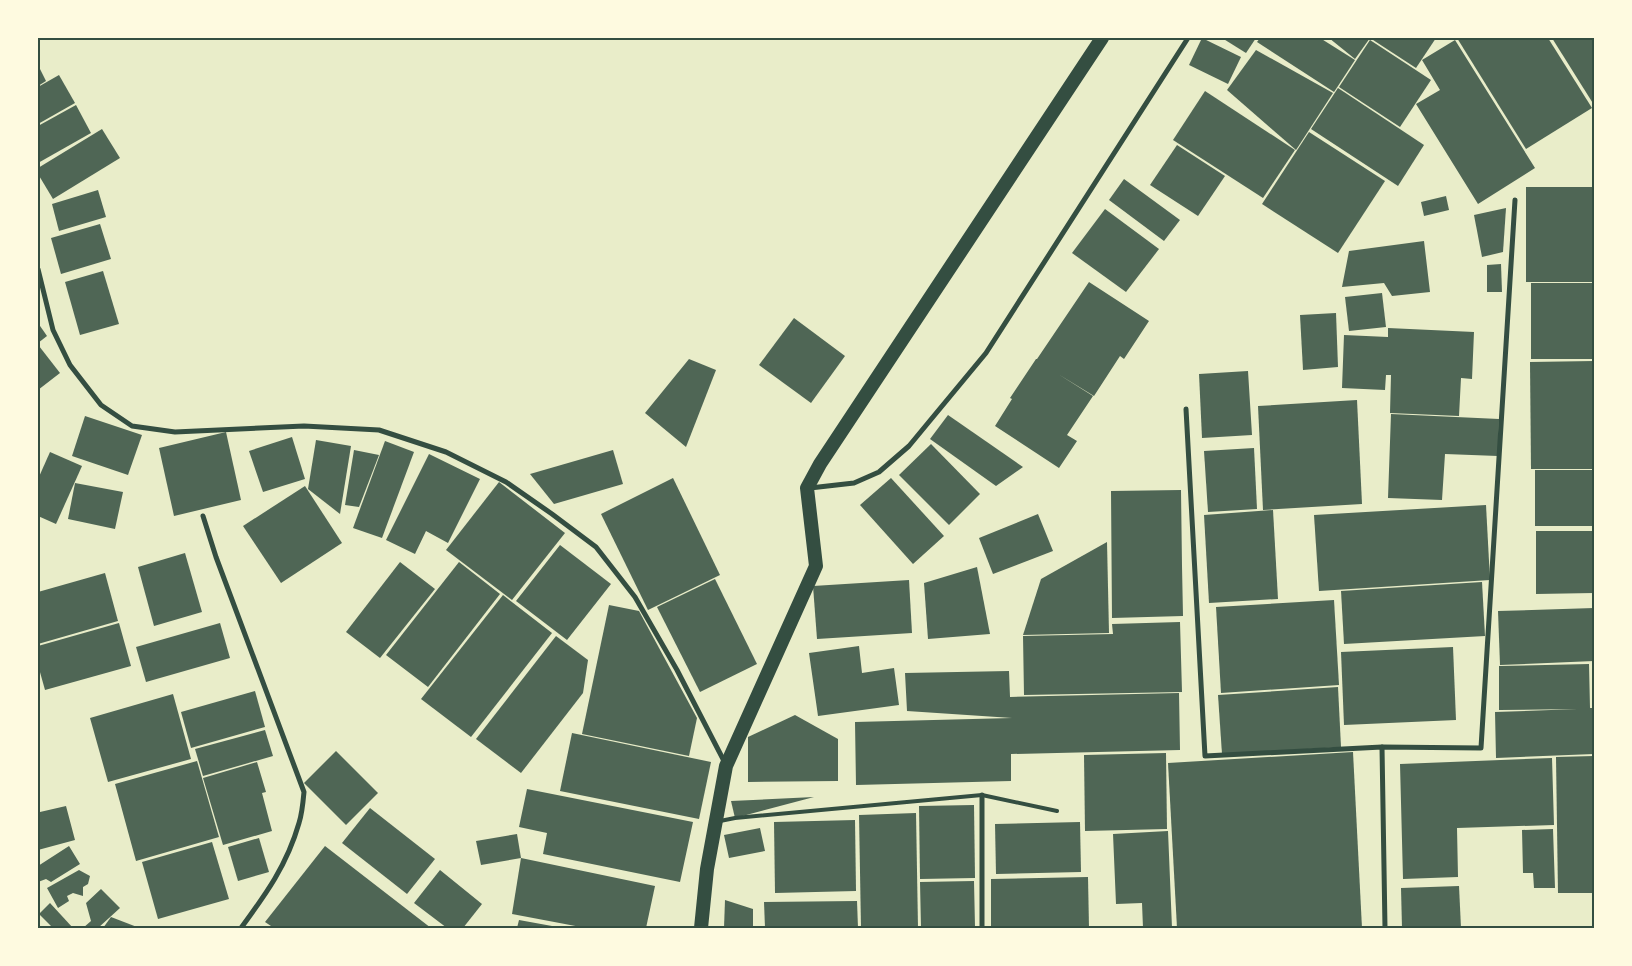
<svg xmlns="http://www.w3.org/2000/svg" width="1632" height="966" font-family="Merriweather,serif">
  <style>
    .building { fill: #4f6655 }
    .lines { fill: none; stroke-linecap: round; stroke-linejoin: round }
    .service { stroke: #344e41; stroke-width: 4 }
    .minor { stroke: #344e41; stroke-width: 5 }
    .trunk { stroke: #344e41; stroke-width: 14 }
    .neatline { fill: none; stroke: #344e41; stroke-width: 2 }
  </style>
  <rect width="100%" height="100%" fill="#e9edc9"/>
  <g class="building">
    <polygon points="1202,38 1241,57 1228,84 1189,65"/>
    <polygon points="1222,38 1256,38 1246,53"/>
    <polygon points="1260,38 1320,38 1355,60 1334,92 1257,42"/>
    <polygon points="1329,38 1370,38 1355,59"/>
    <polygon points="1370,38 1436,38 1416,68"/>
    <polygon points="1457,38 1548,38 1592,108 1526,149"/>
    <polygon points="1552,38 1594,38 1594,105"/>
    <polygon points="1370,40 1431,80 1400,127 1339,87"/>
    <polygon points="1455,40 1535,168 1478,204 1416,104 1440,90 1422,60"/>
    <polygon points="1256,50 1333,93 1296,150 1227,90"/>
    <polygon points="38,65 46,81 38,86"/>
    <polygon points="59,75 75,103 38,124 38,87"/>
    <polygon points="1338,88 1424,145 1398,186 1311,129"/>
    <polygon points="1205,91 1295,150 1263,198 1173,140"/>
    <polygon points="76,105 91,133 38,163 38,126"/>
    <polygon points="102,129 120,158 53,199 38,174 38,168"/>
    <polygon points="1309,132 1385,181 1338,253 1262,204"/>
    <polygon points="1177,145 1225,176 1198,216 1150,185"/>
    <polygon points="1124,179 1180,220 1164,241 1109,200"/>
    <rect x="1526" y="187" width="68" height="95"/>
    <polygon points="98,190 106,217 59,231 52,204"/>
    <polygon points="1446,196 1449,210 1424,216 1421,202"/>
    <polygon points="1506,208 1503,252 1482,257 1474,215"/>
    <polygon points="1105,209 1159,249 1126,292 1072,253"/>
    <polygon points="100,224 111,259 61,274 51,238"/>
    <polygon points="1424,241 1430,292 1392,296 1384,283 1342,287 1349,251"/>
    <polygon points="1501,264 1502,292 1487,292 1487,265"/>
    <polygon points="103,271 119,324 80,335 65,282"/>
    <polygon points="1089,282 1149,321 1124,359 1120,356 1094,396 1058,374 1093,396 1067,435 1077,441 1059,468 995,426 1012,399 1010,398 1036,359 1037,359"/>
    <rect x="1531" y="283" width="63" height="76"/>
    <polygon points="1382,293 1386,327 1349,331 1345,297"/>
    <polygon points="1336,313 1338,367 1303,370 1300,315"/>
    <polygon points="794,318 845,356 811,403 759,365"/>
    <polygon points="38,323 47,336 38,343"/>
    <polygon points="1388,328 1474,332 1472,379 1461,378 1459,416 1390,413 1391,375 1386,375 1385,390 1342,388 1344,335 1388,337"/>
    <polygon points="39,346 60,373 38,390 38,348"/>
    <polygon points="689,359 716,370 686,447 645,413"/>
    <polygon points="1594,361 1594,469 1531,469 1530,362"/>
    <polygon points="1248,371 1252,435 1202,438 1199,374"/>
    <polygon points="1357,400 1362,504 1263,510 1258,406"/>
    <polygon points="1391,414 1499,419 1498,456 1445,454 1442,500 1388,498"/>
    <polygon points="948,415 1023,467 996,486 930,439"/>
    <polygon points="85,416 142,435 128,475 72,456"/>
    <polygon points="226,432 241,500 174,516 159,448"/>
    <polygon points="292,437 305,479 263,492 249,451"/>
    <polygon points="316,440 351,446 340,514 308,489"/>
    <polygon points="385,441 414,452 382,538 353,528"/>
    <polygon points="931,444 980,494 949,525 899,475"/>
    <polygon points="1254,448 1257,509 1208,512 1204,451"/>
    <polygon points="354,450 379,455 359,507 345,505"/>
    <polygon points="613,450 623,484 554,504 530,474"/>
    <polygon points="50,452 82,466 56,524 38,516 38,479"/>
    <polygon points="429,454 480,479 448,543 426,531 415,554 386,540"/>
    <rect x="1535" y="470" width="59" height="56"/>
    <polygon points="673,478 720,575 648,610 601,514"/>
    <polygon points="891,478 944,536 913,564 860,505"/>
    <polygon points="499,482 565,533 512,600 446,550"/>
    <polygon points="75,483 123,492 115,529 68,519"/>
    <polygon points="305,486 342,543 281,583 243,526"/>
    <polygon points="1181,490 1182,566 1175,566 1182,566 1183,616 1112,618 1111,491"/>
    <polygon points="1486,505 1490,580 1319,591 1314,515"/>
    <polygon points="1273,510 1278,599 1209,603 1204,515"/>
    <polygon points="1038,514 1053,551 993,574 979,538"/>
    <polygon points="1536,531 1594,531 1594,593 1536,594"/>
    <polygon points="1107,542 1109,633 1023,635 1041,579"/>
    <polygon points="560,545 611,584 567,640 516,601"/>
    <polygon points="185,553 202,612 154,626 138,567"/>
    <polygon points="400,562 435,589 380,658 346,632"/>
    <polygon points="459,562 500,594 428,687 386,655"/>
    <polygon points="977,567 990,634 928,639 924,583"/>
    <polygon points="105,573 118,621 38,644 38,592"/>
    <polygon points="715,579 757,664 700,692 657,607"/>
    <polygon points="909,580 912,633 817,639 813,586"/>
    <polygon points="1482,582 1485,636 1344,644 1341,591"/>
    <polygon points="503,595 552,633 471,737 421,699"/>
    <polygon points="1334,600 1339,685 1221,693 1216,607"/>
    <polygon points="609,605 639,611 697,718 689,756 582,734"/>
    <polygon points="1594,608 1594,661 1500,665 1498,611"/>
    <polygon points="1180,622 1182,692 1024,695 1023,636 1113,634 1112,624"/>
    <polygon points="119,623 131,666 45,690 38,665 38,646"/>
    <polygon points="220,623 230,658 146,682 136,647"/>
    <polygon points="556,636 588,660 583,693 521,773 476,739"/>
    <polygon points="859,646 862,673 894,668 899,705 818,716 809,653"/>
    <polygon points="1453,647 1456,720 1344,725 1341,652"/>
    <polygon points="1589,664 1590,708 1594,708 1594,754 1496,758 1495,712 1578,709 1499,710 1499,666"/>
    <polygon points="1009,671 1010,697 1179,693 1180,750 1011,754 1011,781 856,785 855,722 1012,718 907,711 905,673"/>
    <polygon points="1338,687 1341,747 1222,754 1218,695"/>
    <polygon points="255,691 265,727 191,748 181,712"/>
    <polygon points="173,694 191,759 108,782 90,718"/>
    <polygon points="795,715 838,739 838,781 748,782 748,737"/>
    <polygon points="265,730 273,756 203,776 195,749"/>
    <polygon points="572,733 711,762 699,819 560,791"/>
    <polygon points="336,751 378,793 346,825 304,783"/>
    <polygon points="1353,752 1362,928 1177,928 1168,763"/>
    <polygon points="1166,753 1167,829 1085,831 1084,755"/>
    <polygon points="1594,756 1594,893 1558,893 1556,757"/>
    <polygon points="1552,758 1554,825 1457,828 1458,877 1403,879 1400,764"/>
    <polygon points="197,761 219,837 136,861 115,784"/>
    <polygon points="257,762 266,792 262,793 272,831 223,845 203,778"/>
    <polygon points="527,789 693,822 680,882 543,854 547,833 519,827"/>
    <polygon points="814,797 735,818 731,801"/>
    <polygon points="38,804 40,812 66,806 75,840 38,850"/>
    <polygon points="974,805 975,878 920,879 919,806"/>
    <polygon points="370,808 435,859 407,894 342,843"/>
    <polygon points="916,813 918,928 861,928 859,815"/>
    <polygon points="855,820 856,891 775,893 774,822"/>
    <polygon points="1080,822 1081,872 996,874 995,824"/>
    <polygon points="760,828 765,851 729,858 724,835"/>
    <polygon points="1553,829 1555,888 1534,888 1533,873 1523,873 1522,830"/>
    <polygon points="1168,831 1172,928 1143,928 1142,903 1116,904 1113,834"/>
    <polygon points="517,834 521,858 481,865 476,841"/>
    <polygon points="259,838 269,872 238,881 228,847"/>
    <polygon points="212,842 229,899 158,919 142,862"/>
    <polygon points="69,846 80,864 51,882 46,879 38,882 38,866"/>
    <polygon points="325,846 431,928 274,928 265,922"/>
    <polygon points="521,858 655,886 646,928 586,928 512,914"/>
    <polygon points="79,870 90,876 88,884 83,887 83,896 73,893 67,896 69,901 58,908 47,888"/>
    <polygon points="440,870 482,904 463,928 447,928 414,903"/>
    <polygon points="1088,877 1089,928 991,928 991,879"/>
    <polygon points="974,881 975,927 964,927 964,928 921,928 920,882"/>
    <polygon points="1459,886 1461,928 1402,928 1401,888"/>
    <polygon points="101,889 120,908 98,928 83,928 91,921 86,903"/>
    <polygon points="725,900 753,909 753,928 724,928"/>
    <polygon points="857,901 858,928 765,928 764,902"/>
    <polygon points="50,903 73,928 53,928 39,914"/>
    <polygon points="111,917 137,927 136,928 103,928"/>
    <polygon points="519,920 563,928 517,928"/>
  </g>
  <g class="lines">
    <polyline class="service" points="720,821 735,818 982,795 1057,811"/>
    <g class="minor">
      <polyline points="38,269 53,330 70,365 101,405 132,426 175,432 304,426 379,430 446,452 506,482 552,514 596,547 635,597 677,670 725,763"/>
      <polyline points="1186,409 1205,756 1382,747 1481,748 1515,200"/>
      <polyline points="810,488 854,483 879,472 909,446 928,423 986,353 1188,38"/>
      <path d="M203,516L216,557L304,792C303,803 302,814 299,823C287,865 266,894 241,928"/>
      <polyline points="1382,747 1385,928"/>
      <polyline points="982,928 982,795"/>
    </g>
    <polyline class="trunk" points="701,928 707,869 726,766 816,566 807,488 820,464 1102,38"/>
  </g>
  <rect width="1632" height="966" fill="none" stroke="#fefae0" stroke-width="78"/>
  <rect x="39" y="39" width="1554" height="888" class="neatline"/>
</svg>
